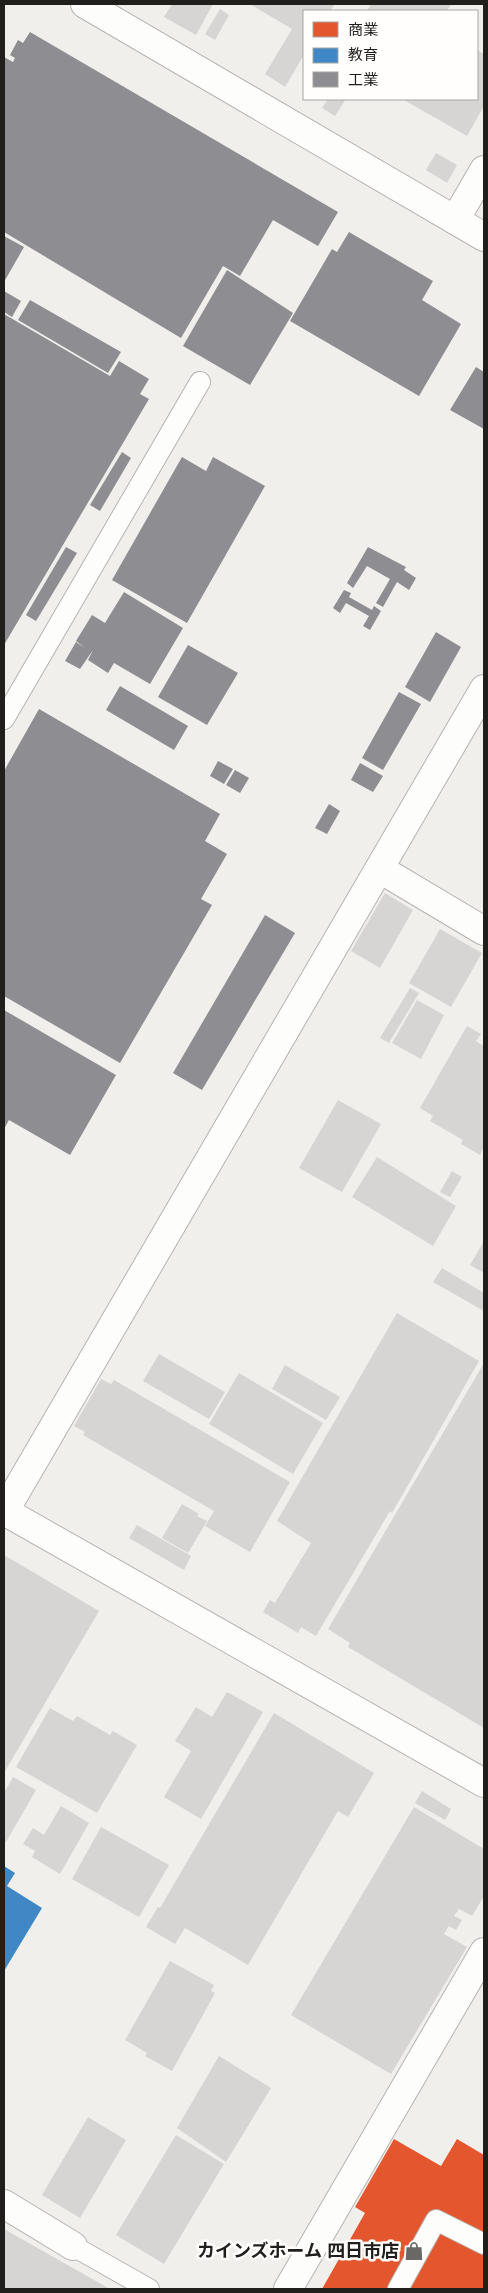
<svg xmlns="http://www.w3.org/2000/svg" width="488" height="2293" font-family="Mulish,'Noto Sans JP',sans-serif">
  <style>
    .shops { fill: #e4572e }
    .schools { fill: #3f88c5 }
    .industry { fill: #8d8d92 }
    .building { fill: #d6d5d3 }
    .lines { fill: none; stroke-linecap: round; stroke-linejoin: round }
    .lane-casing { stroke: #b6b4b1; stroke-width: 22 }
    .street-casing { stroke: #b6b4b1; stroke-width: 30 }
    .lane { stroke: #fdfdfc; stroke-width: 20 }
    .street { stroke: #fdfdfc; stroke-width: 28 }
    .labels { text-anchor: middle; stroke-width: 5; stroke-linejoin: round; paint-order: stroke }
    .poi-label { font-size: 18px; font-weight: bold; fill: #201f1c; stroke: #fffefc; text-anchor: end }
  </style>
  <rect width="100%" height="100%" fill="#f1efec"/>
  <polygon class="shops" points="394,2139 441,2166 457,2139 484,2155 484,2289 322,2289 365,2213 355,2207"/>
  <polygon class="schools" points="4,1866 15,1873 7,1886 42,1908 4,1971"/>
  <g class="industry">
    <polygon points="30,32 338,212 318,246 273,220 240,276 223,266 181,338 4,232 4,57 13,62 15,58 10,55 18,40 23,43"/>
    <polygon points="349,232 433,281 422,300 461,324 419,396 290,321 332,249 337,252"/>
    <polygon points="4,236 24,247 4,282"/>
    <polygon points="227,270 293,313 250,385 183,346"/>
    <polygon points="4,291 21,301 12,317 4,312"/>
    <polygon points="30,300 121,352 108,373 18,320"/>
    <polygon points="4,314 110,376 119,361 149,379 140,394 149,399 4,645"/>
    <polygon points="476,367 484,372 484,429 450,410"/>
    <polygon points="122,452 131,458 100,511 90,505"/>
    <polygon points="182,457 206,471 213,457 265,486 187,623 112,580"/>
    <polygon points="66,547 77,553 36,621 26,615"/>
    <polygon points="368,547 406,567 404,570 416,578 409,590 397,582 383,607 376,603 390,579 367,566 353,588 347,583"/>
    <polygon points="344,590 351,593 349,597 372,610 374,606 381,611 370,630 363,626 369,616 346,603 340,613 333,608"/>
    <polygon points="124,592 183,628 150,684 114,663 108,673 88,660 93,650 80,669 65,661 76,642 85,648 76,641 92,615 105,623"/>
    <polygon points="436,632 461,647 430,702 405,687"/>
    <polygon points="188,645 238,673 207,725 158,697"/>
    <polygon points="120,686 188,726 174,750 106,710"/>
    <polygon points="399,692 421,704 383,770 362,758"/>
    <polygon points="39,709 220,814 205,841 227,854 201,899 212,905 120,1063 4,996 4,771"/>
    <polygon points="218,761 233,769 224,784 210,776"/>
    <polygon points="360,763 383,776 373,792 351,780"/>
    <polygon points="235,770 249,778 240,793 226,785"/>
    <polygon points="329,804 340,811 327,834 315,828"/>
    <polygon points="265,915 295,933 202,1090 173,1073"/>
    <polygon points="4,1010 116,1075 70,1155 9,1120 4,1129"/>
  </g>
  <g class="building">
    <polygon points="172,4 213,4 196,35 164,17"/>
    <polygon points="250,4 335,4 330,11 304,11 304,55 285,87 265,74 292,29"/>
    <polygon points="371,4 451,4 447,11 367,11"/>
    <polygon points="220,9 229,15 215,40 205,34"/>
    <polygon points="477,50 484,54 484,106 467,136 404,100 477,99"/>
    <polygon points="328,99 346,99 335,116 322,108"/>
    <polygon points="436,153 457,165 447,183 426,170"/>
    <polygon points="385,893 413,910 380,968 351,951"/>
    <polygon points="440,929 482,953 451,1007 409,983"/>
    <polygon points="410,988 419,993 389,1043 380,1038"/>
    <polygon points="417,1000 444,1015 421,1059 392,1043"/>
    <polygon points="467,1026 481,1034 476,1041 484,1046 484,1146 480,1155 461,1144 463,1140 430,1121 433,1116 420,1108"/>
    <polygon points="338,1100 381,1124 342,1192 299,1168"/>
    <polygon points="377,1157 456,1206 433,1246 352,1197"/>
    <polygon points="452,1171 462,1177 450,1197 440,1192"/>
    <polygon points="484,1241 484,1273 470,1265"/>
    <polygon points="442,1268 484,1293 484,1311 433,1282"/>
    <polygon points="397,1313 479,1361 392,1513 390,1511 316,1636 301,1627 298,1633 263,1612 270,1600 275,1603 311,1543 277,1521"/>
    <polygon points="159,1354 225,1392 209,1419 143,1381"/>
    <polygon points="484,1363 484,1728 348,1647 350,1643 328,1629"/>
    <polygon points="285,1365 340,1397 326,1420 272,1389"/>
    <polygon points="239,1373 323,1423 293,1474 209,1424"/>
    <polygon points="101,1379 111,1384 114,1380 290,1482 250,1552 205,1526 214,1511 83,1435 85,1432 74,1426"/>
    <polygon points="182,1504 199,1514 197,1516 207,1521 188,1553 162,1538"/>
    <polygon points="137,1525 191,1556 184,1570 129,1538"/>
    <polygon points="4,1555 99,1611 4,1773"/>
    <polygon points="227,1692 263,1712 201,1819 164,1797 191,1751 175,1741 196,1707 212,1717"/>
    <polygon points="50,1708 73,1721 77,1716 110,1735 113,1731 137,1745 97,1813 16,1767"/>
    <polygon points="274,1713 374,1773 348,1817 338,1811 248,1965 185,1928 175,1944 146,1927 158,1907 160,1908"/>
    <polygon points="13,1777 36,1790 6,1842 4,1841 4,1793"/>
    <polygon points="422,1791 451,1809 445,1820 415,1803"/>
    <polygon points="61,1806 89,1823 60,1874 32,1857 35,1851 23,1844 33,1828 44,1835"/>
    <polygon points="414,1807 484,1849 484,1896 472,1916 459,1909 454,1916 462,1920 456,1930 449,1926 444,1934 467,1947 391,2074 291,2015"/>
    <polygon points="101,1827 169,1865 139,1917 72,1879"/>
    <polygon points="170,1961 214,1985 211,1991 215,1993 172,2071 145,2056 147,2053 125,2040"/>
    <polygon points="219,2056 271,2088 226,2162 177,2128"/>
    <polygon points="88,2117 126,2140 80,2218 42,2195"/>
    <polygon points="176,2135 224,2164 164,2264 116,2235"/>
    <polygon points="4,2229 110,2289 4,2289"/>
  </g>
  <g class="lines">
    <g class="lane-casing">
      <g id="lane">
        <polyline points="4,719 200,382"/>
        <polyline points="73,2246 149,2289"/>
        <polyline points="398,2289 436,2220 484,2244"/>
      </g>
    </g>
    <g class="street-casing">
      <g id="street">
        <polyline points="85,4 484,237"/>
        <polyline points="455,220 484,170"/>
        <polyline points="380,869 484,931"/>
        <polyline points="4,1511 484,1783"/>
        <polyline points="4,1512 484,689"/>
        <polyline points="4,2204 73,2246"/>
        <polyline points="288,2289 484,1952"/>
      </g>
    </g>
    <use href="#lane" class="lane"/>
    <use href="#street" class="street"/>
  </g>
  <defs>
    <g id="shop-bare" transform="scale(1.5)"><path d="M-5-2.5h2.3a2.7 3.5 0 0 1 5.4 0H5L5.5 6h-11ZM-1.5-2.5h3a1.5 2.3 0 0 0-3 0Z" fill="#696865" stroke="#fffefc" stroke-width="2.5" paint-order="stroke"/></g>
  </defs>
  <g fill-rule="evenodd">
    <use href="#shop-bare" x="414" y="2251"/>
  </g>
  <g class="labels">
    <g class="poi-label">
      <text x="399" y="2257">カインズホーム 四日市店</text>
    </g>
  </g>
  <rect width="488" height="2293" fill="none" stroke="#201f1c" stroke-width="10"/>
  <rect x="303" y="10" width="175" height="90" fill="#fffefc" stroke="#a6a5a2"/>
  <rect x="313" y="22" width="25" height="15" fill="#e4572e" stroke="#a6a5a2"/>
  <text x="348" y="35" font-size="15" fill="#201f1c">商業</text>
  <rect x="313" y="48" width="25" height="15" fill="#3f88c5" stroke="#a6a5a2"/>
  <text x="348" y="60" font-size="15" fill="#201f1c">教育</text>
  <rect x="313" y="72" width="25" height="15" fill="#8d8d92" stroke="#a6a5a2"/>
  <text x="348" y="85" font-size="15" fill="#201f1c">工業</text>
</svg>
